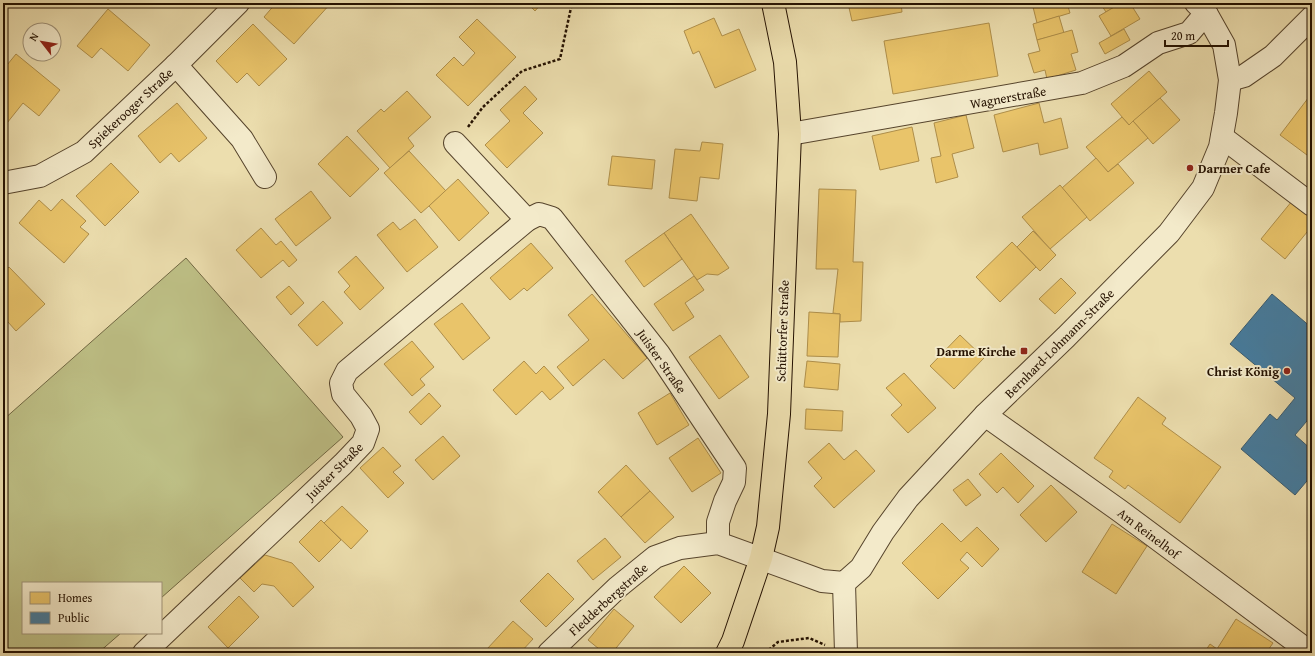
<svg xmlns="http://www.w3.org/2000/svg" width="1315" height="656" font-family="'Gentium Book Plus',serif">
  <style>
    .green { fill: #bec086; stroke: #716843 }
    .homes { fill: #e9c46a; stroke: #ae8e4a }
    .public { fill: #457b9d; stroke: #3b5b6e }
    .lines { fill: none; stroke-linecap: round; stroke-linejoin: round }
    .minor-casing { stroke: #56442c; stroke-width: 24 }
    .major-casing { stroke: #241100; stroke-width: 24 }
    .path { stroke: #241100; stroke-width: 2.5; stroke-dasharray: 3 2; stroke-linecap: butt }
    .minor { stroke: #f3eaca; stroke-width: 22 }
    .major { stroke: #ecdeae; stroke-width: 22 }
    .poi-dot { fill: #8f2418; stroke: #f3eaca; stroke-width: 1.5 }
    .labels { text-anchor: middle; stroke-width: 4; stroke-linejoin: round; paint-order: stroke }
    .street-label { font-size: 13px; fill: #241100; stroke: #f3eaca }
    .poi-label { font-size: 13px; font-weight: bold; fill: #241100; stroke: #f3eaca; text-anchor: end }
  </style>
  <rect width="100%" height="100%" fill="#ecdeae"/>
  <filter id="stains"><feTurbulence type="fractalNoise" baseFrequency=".005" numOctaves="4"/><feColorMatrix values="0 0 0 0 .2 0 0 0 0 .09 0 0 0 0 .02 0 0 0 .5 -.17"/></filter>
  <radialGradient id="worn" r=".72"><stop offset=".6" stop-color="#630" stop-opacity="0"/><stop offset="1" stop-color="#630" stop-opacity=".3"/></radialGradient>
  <polygon class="green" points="186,258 343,437 161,598 161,583 23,583 23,633 121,633 98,653 3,653 3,420"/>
  <g class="homes">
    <polygon points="276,3 331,3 294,44 264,17"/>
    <polygon points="527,3 542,3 535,11"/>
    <polygon points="848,3 901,3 902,12 852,21"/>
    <polygon points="1032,3 1067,3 1070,13 1037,23"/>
    <polygon points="1100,3 1121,3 1106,12"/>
    <polygon points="1121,3 1130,3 1140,19 1111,36 1099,16"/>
    <polygon points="108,9 150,45 128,71 101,48 92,58 77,46"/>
    <polygon points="1059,16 1064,33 1037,40 1033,24"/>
    <polygon points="714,18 722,36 739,29 756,70 715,88 699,51 693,54 684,31"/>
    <polygon points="477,19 516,57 468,106 436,75 454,57 463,66 475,53 459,37"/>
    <polygon points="989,23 998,76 893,94 884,41"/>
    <polygon points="253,24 287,59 259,86 247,73 237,83 216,61"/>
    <polygon points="1124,29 1130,40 1105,54 1099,43"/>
    <polygon points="1072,30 1078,52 1071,54 1076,70 1047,79 1045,70 1034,73 1028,54 1040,51 1037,40"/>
    <polygon points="16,54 60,90 39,116 23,103 3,128 3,82 5,80 3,78 3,70"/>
    <polygon points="1149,71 1167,92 1129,125 1111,104"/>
    <polygon points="525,86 537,99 523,113 543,133 507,168 485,145 510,121 500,110"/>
    <polygon points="407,91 431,117 408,138 414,146 390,168 357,131 381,109 384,112"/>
    <polygon points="1312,93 1312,156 1311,158 1280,135"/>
    <polygon points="1160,98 1180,120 1153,144 1133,121"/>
    <polygon points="177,103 207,138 179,162 171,153 160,163 138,136"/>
    <polygon points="1039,103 1044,123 1061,118 1068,148 1040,155 1038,143 1003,152 994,115"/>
    <polygon points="966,115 974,148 952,154 958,177 936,183 931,158 941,156 934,123"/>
    <polygon points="1122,117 1129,125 1133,121 1148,138 1108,172 1086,147"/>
    <polygon points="912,127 919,161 880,170 872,136"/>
    <polygon points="347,136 379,169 350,197 318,164"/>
    <polygon points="702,142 723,144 719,179 700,177 697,201 669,198 675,149 700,151"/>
    <polygon points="409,151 446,191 421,213 384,173"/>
    <polygon points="612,156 655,160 652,189 608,185"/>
    <polygon points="1096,158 1108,172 1118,164 1134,183 1090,221 1062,188"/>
    <polygon points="111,163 139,192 105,226 76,196"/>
    <polygon points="458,179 489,213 459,241 429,206"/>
    <polygon points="1060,185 1087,217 1050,249 1022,217"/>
    <polygon points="819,189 856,190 853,262 863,262 861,321 840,322 840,314 833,313 838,269 816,269"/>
    <polygon points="311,191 331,218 296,246 275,219"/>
    <polygon points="62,199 86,221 80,227 89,234 64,263 19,223 39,200 51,211"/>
    <polygon points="1292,201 1312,217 1312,226 1285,259 1261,239"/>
    <polygon points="691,214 729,268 718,275 707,274 697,280 664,233"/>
    <polygon points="415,219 438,247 407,272 377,235 393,222 400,230"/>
    <polygon points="261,228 276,245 281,241 297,260 289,267 283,260 261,278 236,250"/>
    <polygon points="1033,231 1056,255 1040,271 1017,247"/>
    <polygon points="664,233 682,259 644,287 625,261"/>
    <polygon points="1012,242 1036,267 1000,302 976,277"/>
    <polygon points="531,243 553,268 527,291 524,288 510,300 490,278"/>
    <polygon points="356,256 384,288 360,310 344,292 350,286 338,272"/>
    <polygon points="9,267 45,304 16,331 8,322 3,326 3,273"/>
    <polygon points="694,276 704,290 685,303 694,317 673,331 654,304"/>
    <polygon points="1061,278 1076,293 1055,314 1039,299"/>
    <polygon points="289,286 304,303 291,315 276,297"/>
    <polygon points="592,294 647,358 623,379 604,359 573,386 557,367 589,340 568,315"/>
    <polygon points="323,301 343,323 317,346 298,325"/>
    <polygon points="462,303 490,338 463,360 434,324"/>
    <polygon points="809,312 840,314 838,357 807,356"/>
    <polygon points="720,335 749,377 719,399 689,357"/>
    <polygon points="960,335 984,358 954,389 930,366"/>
    <polygon points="412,341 434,367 420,379 425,385 412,396 384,364"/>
    <polygon points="524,361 536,374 544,366 564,388 550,400 542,391 516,415 493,390"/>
    <polygon points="807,361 840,364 838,390 804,387"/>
    <polygon points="904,373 936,408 908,433 891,415 902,405 886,388"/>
    <polygon points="429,393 441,406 421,425 409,412"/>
    <polygon points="670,393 689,425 657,445 638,413"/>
    <polygon points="1138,397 1166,418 1162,424 1221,467 1180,523 1128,485 1125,489 1109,477 1113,471 1094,458"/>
    <polygon points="806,409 843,411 842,431 805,429"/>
    <polygon points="443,436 460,456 433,480 415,460"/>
    <polygon points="698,438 721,473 692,492 669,458"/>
    <polygon points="829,443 844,460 856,450 875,471 834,508 814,486 822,478 808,462"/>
    <polygon points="383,447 401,466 393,472 404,483 388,498 360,468"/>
    <polygon points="1001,453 1034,486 1018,503 1003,487 997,493 979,474"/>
    <polygon points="626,465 650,491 621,517 598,492"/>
    <polygon points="968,479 981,495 966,506 953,490"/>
    <polygon points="1051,485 1077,512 1046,542 1020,515"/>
    <polygon points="650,491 674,517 645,543 621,517"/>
    <polygon points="342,506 368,531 351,549 324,523"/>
    <polygon points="321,520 341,540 319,562 299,542"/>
    <polygon points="942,523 961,542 977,527 999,549 982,567 967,552 960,560 969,568 938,599 902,563"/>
    <polygon points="1112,524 1147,546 1116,594 1082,572"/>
    <polygon points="605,538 621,557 593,580 577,561"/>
    <polygon points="265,555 292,563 314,587 293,607 274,586 262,584 254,592 240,578"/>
    <polygon points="684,566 711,593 681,623 654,597"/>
    <polygon points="548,573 574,599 546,627 520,601"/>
    <polygon points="239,596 259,617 228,648 208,627"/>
    <polygon points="614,609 634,626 612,653 604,653 588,640"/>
    <polygon points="1236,619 1273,643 1266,653 1204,653 1210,644 1217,649"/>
    <polygon points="513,621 533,639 520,653 491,653 487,649"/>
    <polygon points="172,648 177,653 166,653"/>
  </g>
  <polygon class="public" points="1272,294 1312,328 1312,415 1295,435 1312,450 1312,475 1295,495 1241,449 1270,414 1277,420 1295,398 1230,344"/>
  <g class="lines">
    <g class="minor-casing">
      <g id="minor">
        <polyline points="176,65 242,139 265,177"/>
        <polyline points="1230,80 1244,76 1273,56 1312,17"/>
        <polyline points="790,134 1082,83 1124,66 1158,43 1189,33 1206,13"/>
        <polyline points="1222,137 1312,205"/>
        <polyline points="455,143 527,220"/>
        <polyline points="3,183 40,176 84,152 176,65 238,3"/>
        <polyline points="985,415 1120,511 1311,653"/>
        <polyline points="844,583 846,653"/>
        <polyline points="144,653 343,464 363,443 368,429 361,416 343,394 341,383 347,371 527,220 539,214 552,218 659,354 735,468 734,482 725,501 718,522 718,543"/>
        <polyline points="549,653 618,587 655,557 680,548 718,543 822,581 844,583 861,568 883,532 908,498 985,415 1066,337 1169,233 1203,188 1220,147 1226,113 1230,80 1224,45 1206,13 1196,3"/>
      </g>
    </g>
    <g class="major-casing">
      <polyline id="major" points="727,653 733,641 761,558 768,527 779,414 790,134 785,62 773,3"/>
    </g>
    <g class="path">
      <polyline points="468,127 483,107 522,71 560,59 572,3"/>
      <polyline points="765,653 778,642 809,638 825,645"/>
    </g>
    <use href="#minor" class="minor"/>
    <use href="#major" class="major"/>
  </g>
  <g class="poi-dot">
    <circle cx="1190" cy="168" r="4"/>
    <rect x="1020" y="347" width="8" height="8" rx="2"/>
    <circle cx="1287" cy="371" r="4"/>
  </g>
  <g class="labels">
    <g class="street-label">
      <text transform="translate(1008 97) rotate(-10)" y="5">Wagnerstraße</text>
      <text transform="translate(130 108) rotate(-43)" y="5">Spiekerooger Straße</text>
      <text transform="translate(782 331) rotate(-88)" y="5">Schüttorfer Straße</text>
      <text transform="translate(1059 343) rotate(-45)" y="5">Bernhard-Lohmann-Straße</text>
      <text transform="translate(662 361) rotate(55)" y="5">Juister Straße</text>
      <text transform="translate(334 471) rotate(-45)" y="5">Juister Straße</text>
      <text transform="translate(1149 533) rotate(37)" y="5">Am Reinelhof</text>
      <text transform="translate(608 599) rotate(-42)" y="5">Fledderbergstraße</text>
    </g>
    <g class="poi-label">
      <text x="1198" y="173" text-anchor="start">Darmer Cafe</text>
      <text x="1016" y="356">Darme Kirche</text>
      <text x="1279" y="376">Christ König</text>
    </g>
  </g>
  <rect width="1315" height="656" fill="none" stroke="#ecdeae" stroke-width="16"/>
  <rect x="4" y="4" width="1307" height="648" fill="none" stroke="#241100" stroke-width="2"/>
  <rect x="8" y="8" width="1299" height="640" fill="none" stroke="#241100"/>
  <rect x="22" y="582" width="140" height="52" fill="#f3eaca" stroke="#a09379"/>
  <rect x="30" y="592" width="20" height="12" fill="#e9c46a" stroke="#a09379"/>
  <text x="58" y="602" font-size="12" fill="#241100">Homes</text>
  <rect x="30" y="612" width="20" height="12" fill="#457b9d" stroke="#a09379"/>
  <text x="58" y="622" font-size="12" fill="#241100">Public</text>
  <g transform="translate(42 42) rotate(301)"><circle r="19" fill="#f3eaca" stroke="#a09379"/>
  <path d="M0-3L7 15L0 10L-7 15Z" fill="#8f2418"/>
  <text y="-6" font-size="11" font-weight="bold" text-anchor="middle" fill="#241100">N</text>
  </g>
  <path d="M1165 40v6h63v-6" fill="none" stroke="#241100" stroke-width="2"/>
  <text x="1171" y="40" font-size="12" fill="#241100" stroke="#f3eaca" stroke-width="3" paint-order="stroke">20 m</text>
  <rect width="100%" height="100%" filter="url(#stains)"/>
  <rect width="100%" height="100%" fill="url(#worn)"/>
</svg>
